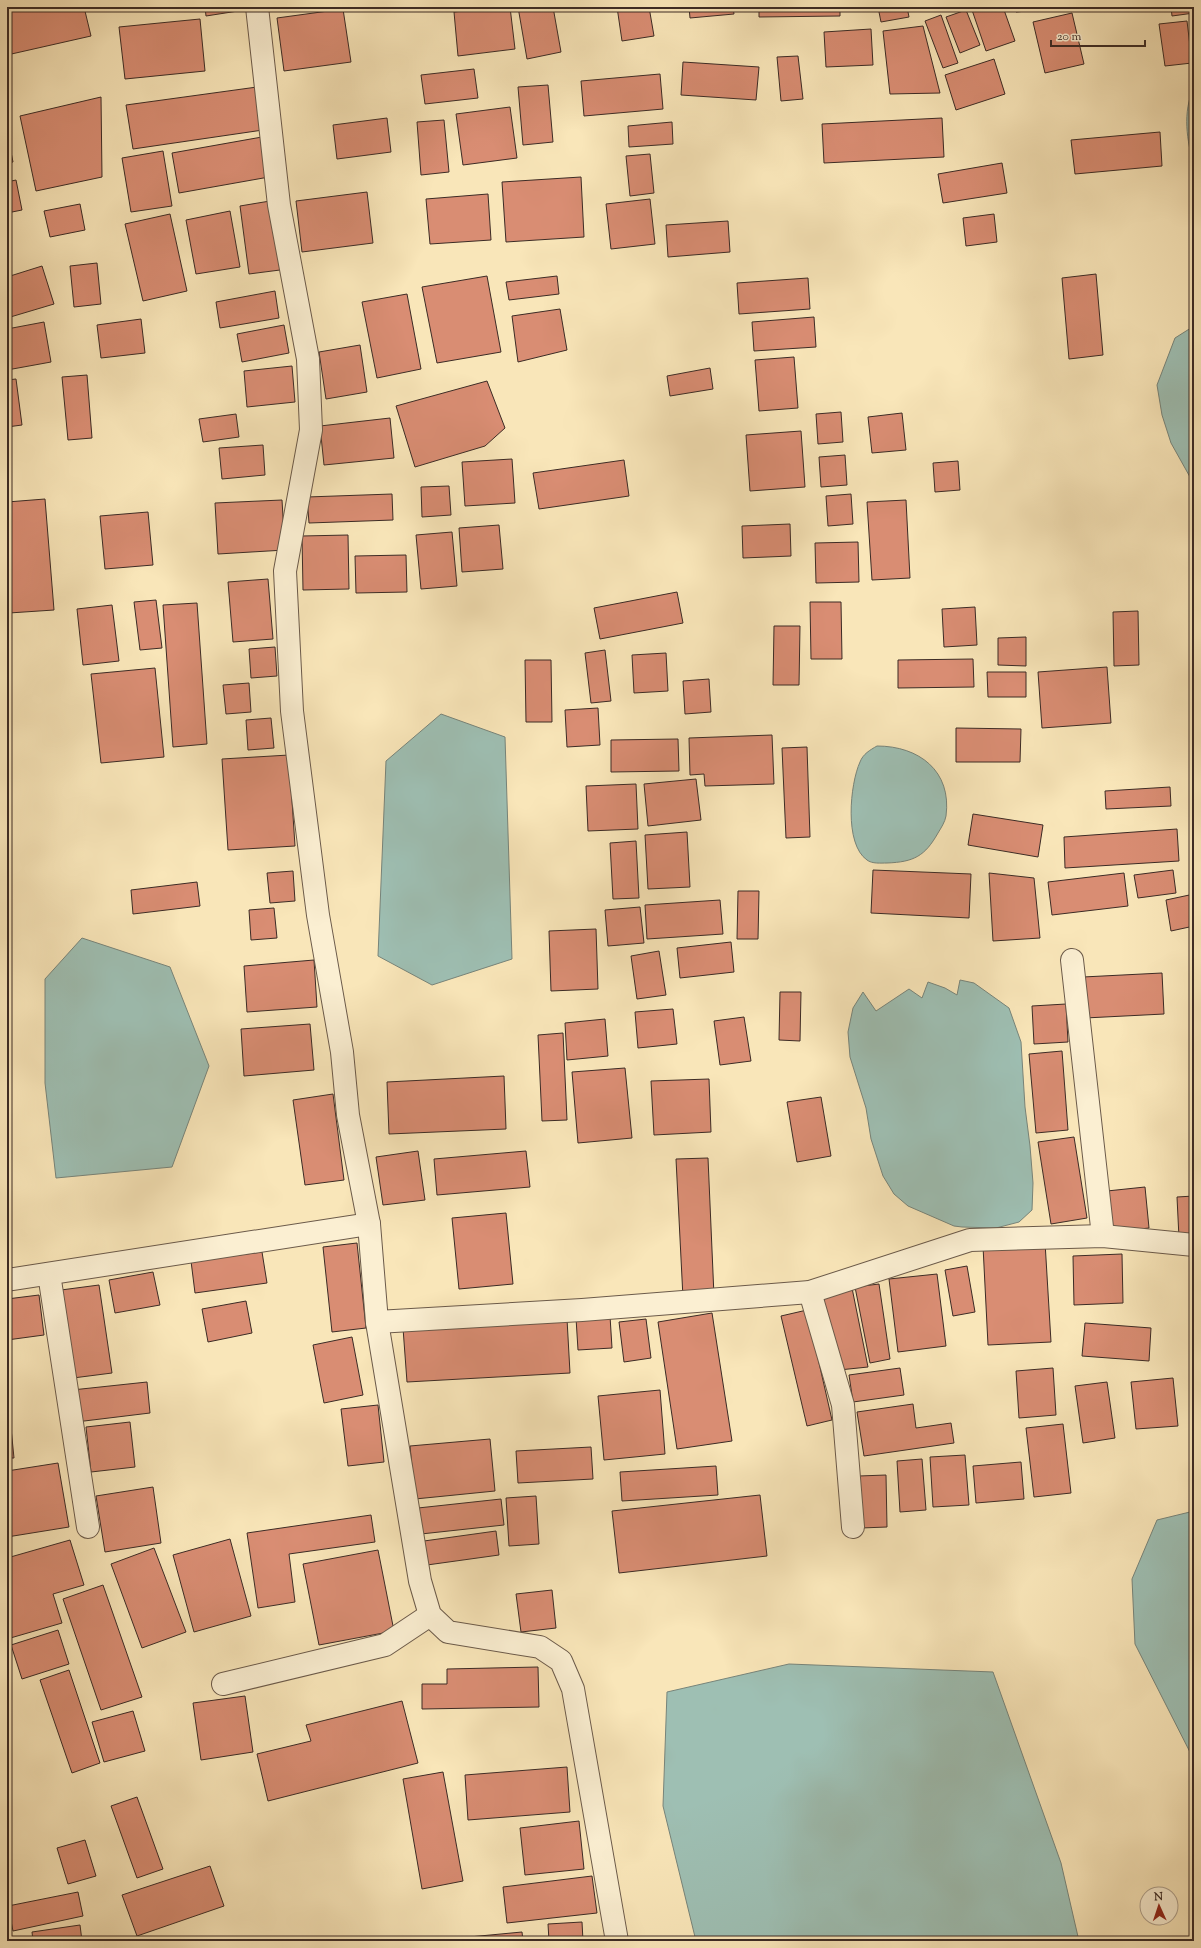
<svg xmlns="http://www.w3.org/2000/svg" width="1201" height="1948" font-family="'Sorts Mill Goudy',serif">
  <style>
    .water { fill: #9ebfb3; stroke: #77847a }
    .building { fill: #d98d73; stroke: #3c2b25 }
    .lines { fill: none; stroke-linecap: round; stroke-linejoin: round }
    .minor-casing { stroke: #6b5a4a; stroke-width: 24 }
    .minor { stroke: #fbefd2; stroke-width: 22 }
  </style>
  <rect width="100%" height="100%" fill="#f9e6b9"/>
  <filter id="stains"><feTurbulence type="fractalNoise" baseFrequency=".005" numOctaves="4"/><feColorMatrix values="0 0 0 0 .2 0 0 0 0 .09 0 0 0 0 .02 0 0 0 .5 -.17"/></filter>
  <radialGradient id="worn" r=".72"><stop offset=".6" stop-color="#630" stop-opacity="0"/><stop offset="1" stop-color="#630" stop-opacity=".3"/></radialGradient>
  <g class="water">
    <path d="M1194,87V167C1187,140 1182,113 1194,87Z"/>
    <polygon points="1194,326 1194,479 1190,477 1171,443 1162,415 1157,385 1175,338"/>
    <polygon points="441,714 505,737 512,959 432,985 378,956 386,761"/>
    <path d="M877,746C919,746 952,771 946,816C945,822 941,828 938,833C925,856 914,862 887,863C881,863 872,864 867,860C844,844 850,784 860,762C863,754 870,750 877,746Z"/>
    <polygon points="82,938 170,967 209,1066 172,1167 56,1178 45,1083 45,979"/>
    <polygon points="960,980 974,983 1009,1008 1021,1042 1025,1107 1030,1146 1033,1183 1032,1210 1019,1222 996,1228 962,1227 954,1226 908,1206 894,1194 883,1176 871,1139 866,1108 850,1057 848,1032 853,1008 863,992 876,1011 909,989 922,998 928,982 945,988 957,995"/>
    <polygon points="1194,1511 1194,1757 1193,1758 1135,1644 1132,1579 1157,1520"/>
    <polygon points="789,1664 993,1672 1061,1863 1079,1941 696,1941 663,1806 667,1692"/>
  </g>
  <g class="building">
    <polygon points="21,7 84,7 91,36 7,55 7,10"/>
    <polygon points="205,7 238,7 238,11 206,16"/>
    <polygon points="498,7 510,7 515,49 458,56 454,12"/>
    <polygon points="518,7 553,7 561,52 527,59"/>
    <polygon points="617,7 649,7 654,36 622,41"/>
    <polygon points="689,7 733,7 734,14 690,18"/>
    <polygon points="759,7 840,7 840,16 759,17"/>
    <polygon points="878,7 907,7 909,17 881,22"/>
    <polygon points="971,7 1003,7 1015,41 986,51"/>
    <polygon points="1015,7 1069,7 1016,12"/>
    <polygon points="1171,7 1194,7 1194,13 1172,16"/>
    <polygon points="343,9 351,62 284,71 277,18"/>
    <polygon points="966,10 980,45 960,53 946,17"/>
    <polygon points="1072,13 1084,64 1045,73 1033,22"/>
    <polygon points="941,15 958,63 943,68 925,21"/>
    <polygon points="200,19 205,71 125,79 119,27"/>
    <polygon points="1187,21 1192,63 1165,66 1159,24"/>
    <polygon points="923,26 940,93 890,94 883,31"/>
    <polygon points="871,29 873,65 826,67 824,32"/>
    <polygon points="798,56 803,99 781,101 777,57"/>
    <polygon points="994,59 1005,94 956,110 945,75"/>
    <polygon points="683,62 759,67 756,100 681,95"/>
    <polygon points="474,69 478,98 425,104 421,75"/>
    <polygon points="660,74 663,109 584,116 581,81"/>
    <polygon points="548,85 553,142 523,145 518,87"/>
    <polygon points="257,87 263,130 133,149 126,105"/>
    <polygon points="101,97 102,177 36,191 20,116"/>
    <polygon points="510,107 517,158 463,165 456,114"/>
    <polygon points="387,118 391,152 337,159 333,125"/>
    <polygon points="942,118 944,157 824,163 822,124"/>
    <polygon points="444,120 449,172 421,175 417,122"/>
    <polygon points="672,122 673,144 629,147 628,126"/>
    <polygon points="7,132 13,162 7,163"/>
    <polygon points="1160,132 1162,166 1075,174 1071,140"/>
    <polygon points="262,137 269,177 179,193 172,153"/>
    <polygon points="163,151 172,206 131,212 122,158"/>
    <polygon points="650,154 654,193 630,196 626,156"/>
    <polygon points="1002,163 1007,193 943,203 938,174"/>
    <polygon points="581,177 584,237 506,242 502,182"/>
    <polygon points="16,180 22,210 7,213 7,182"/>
    <polygon points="367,192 373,243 302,252 296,201"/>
    <polygon points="488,194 491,240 430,244 426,199"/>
    <polygon points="650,199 655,244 611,249 606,204"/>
    <polygon points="270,201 280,270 249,274 240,206"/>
    <polygon points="80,204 85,230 50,237 44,211"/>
    <polygon points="230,211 240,267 196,274 186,220"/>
    <polygon points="170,214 187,291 143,301 125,224"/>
    <polygon points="994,214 997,242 966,246 963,218"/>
    <polygon points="728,221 730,252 668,257 666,225"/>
    <polygon points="97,263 101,304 74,307 70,266"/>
    <polygon points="42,266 54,304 7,318 7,277"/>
    <polygon points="1096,274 1103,355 1069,359 1062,278"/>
    <polygon points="487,276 501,352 437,363 422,287"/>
    <polygon points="557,276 559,294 509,300 506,282"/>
    <polygon points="808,278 810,309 739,314 737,283"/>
    <polygon points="275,291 279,318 220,328 216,302"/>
    <polygon points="407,294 421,369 377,378 362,302"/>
    <polygon points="560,309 567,350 518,362 512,316"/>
    <polygon points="814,317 816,347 754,351 752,322"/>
    <polygon points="141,319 145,353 101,358 97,325"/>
    <polygon points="44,322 51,362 7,370 7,329"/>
    <polygon points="284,325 289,353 242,362 237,334"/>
    <polygon points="360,345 367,392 326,399 319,352"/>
    <polygon points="794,357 798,408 759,411 755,360"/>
    <polygon points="292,366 295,402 247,407 244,371"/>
    <polygon points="710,368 713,389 670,396 667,376"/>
    <polygon points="87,375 92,438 68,440 62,377"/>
    <polygon points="16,379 22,425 7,427 7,380"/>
    <polygon points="487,381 505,428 485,446 415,467 396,406"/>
    <polygon points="841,412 843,442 818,444 816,414"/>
    <polygon points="902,413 906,450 872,453 868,417"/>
    <polygon points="236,414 239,437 203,442 199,419"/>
    <polygon points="390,418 394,458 324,465 320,426"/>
    <polygon points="801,431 805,487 750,491 746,435"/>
    <polygon points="263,445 265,475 222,479 219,448"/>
    <polygon points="845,455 847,485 821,487 819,457"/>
    <polygon points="512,459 515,503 465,506 462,462"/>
    <polygon points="624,460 629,496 539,509 533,473"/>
    <polygon points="958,461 960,490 935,492 933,463"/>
    <polygon points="449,486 451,515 422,517 421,487"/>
    <polygon points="392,494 393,520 309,523 307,497"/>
    <polygon points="851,494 853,524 828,526 826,496"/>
    <polygon points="45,499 54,610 9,613 7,581 7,502"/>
    <polygon points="282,500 285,550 218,554 215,503"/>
    <polygon points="906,500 910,578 872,580 867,502"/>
    <polygon points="148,512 153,565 105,569 100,516"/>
    <polygon points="790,524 791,556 743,558 742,526"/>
    <polygon points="499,525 503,569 462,572 459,528"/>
    <polygon points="452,532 457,586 421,589 416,535"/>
    <polygon points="348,535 349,589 303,590 302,536"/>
    <polygon points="858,542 859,582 816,583 815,543"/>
    <polygon points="406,555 407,592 356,593 355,556"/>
    <polygon points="268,579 273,639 233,642 228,582"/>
    <polygon points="677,592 683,623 600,639 594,608"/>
    <polygon points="156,600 162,648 140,650 134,602"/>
    <polygon points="810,602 841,602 842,659 811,659"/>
    <polygon points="197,603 207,744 173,747 163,605"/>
    <polygon points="112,605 119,661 83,665 77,609"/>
    <polygon points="975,607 977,645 944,647 942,609"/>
    <polygon points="1138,611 1139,665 1114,666 1113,612"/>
    <polygon points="774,626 800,626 799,685 773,685"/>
    <polygon points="1026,637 1026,666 998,665 998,638"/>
    <polygon points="275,647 277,676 251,678 249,649"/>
    <polygon points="605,650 611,701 591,703 585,653"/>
    <polygon points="666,653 668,691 634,693 632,655"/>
    <polygon points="973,659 974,687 898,688 898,660"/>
    <polygon points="525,660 551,660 552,722 526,722"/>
    <polygon points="1107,667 1111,723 1042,728 1038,672"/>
    <polygon points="155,668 164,757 101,763 91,674"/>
    <polygon points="987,672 1026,672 1026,697 988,697"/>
    <polygon points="709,679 711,712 685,714 683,681"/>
    <polygon points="249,683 251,712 226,714 223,685"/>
    <polygon points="598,708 600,745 567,747 565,710"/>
    <polygon points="271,718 274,748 248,750 246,720"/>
    <polygon points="956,728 1021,729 1020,762 956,762"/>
    <polygon points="772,735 774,784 705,786 704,774 690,775 689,738"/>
    <polygon points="678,739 679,771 611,772 611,740"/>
    <polygon points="807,747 810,837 786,838 782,748"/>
    <polygon points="289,755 295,846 228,850 222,759"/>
    <polygon points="696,779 701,820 648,826 644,784"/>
    <polygon points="636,784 638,829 588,831 586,786"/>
    <polygon points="1170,787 1171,806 1106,809 1105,791"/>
    <polygon points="973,814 1043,825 1038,857 968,845"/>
    <polygon points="1177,829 1179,861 1065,868 1064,837"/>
    <polygon points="687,832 690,887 648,889 645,835"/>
    <polygon points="636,841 639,898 613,899 610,843"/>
    <polygon points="873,870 971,874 969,918 871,913"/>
    <polygon points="1173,870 1176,893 1138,898 1134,875"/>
    <polygon points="293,871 295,901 270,903 267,873"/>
    <polygon points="989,873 1034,878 1040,938 993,941"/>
    <polygon points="1124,873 1128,906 1052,915 1048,882"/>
    <polygon points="197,882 200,906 133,914 131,890"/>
    <polygon points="738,891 759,891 758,939 737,939"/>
    <polygon points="1194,894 1194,926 1171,931 1166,900"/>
    <polygon points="720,900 723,934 647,939 645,905"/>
    <polygon points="640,907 644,943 608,946 605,910"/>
    <polygon points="274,908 277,938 251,940 249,910"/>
    <polygon points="596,929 598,989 551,991 549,931"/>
    <polygon points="731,942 734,972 680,978 677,948"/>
    <polygon points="659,951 666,995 637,999 631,956"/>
    <polygon points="314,960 317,1007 247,1012 244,966"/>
    <polygon points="1162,973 1164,1014 1085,1018 1083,977"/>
    <polygon points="780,992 801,992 800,1041 779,1040"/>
    <polygon points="1066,1004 1068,1042 1034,1044 1032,1006"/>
    <polygon points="673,1009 677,1044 638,1048 635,1012"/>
    <polygon points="744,1017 751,1061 720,1065 714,1021"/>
    <polygon points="605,1019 608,1056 567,1060 565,1023"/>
    <polygon points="310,1024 314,1070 244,1076 241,1029"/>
    <polygon points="563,1033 567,1120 542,1121 538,1035"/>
    <polygon points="1062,1051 1068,1130 1036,1133 1029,1054"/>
    <polygon points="625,1068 632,1138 578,1143 572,1072"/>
    <polygon points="504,1076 506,1129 389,1134 387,1082"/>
    <polygon points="709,1079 711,1132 654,1135 651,1081"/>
    <polygon points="333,1094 344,1180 305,1185 293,1100"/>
    <polygon points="821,1097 831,1156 797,1162 787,1102"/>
    <polygon points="1074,1137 1087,1218 1051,1224 1038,1142"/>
    <polygon points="418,1151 425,1200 383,1205 376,1157"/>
    <polygon points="526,1151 530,1187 437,1195 434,1159"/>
    <polygon points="708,1158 714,1296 683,1298 676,1159"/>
    <polygon points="1145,1187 1149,1228 1111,1232 1107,1191"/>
    <polygon points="1194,1196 1194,1237 1179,1238 1177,1197"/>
    <polygon points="506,1213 513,1284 459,1289 452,1218"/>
    <polygon points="1045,1242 1051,1342 988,1345 983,1246"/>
    <polygon points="357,1243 366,1328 332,1332 323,1247"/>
    <polygon points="262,1252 267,1283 195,1293 191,1261"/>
    <polygon points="1122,1254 1123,1303 1074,1305 1073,1256"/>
    <polygon points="967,1266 975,1312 953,1316 945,1270"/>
    <polygon points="153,1272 160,1305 115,1313 109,1280"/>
    <polygon points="937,1274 946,1346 898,1352 889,1279"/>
    <polygon points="879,1284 890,1359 870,1363 855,1287"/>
    <polygon points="99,1285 112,1373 73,1378 61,1290"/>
    <polygon points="852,1288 868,1367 839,1370 823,1296"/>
    <polygon points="39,1295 44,1335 7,1340 7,1299"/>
    <polygon points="246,1301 252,1333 208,1342 202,1309"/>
    <polygon points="807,1310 832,1420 807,1426 781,1316"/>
    <polygon points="712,1313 732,1441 677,1449 658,1322"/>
    <polygon points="610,1316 612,1348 578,1350 576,1318"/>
    <polygon points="567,1319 570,1373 407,1382 403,1328"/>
    <polygon points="646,1319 651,1358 624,1362 619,1322"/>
    <polygon points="1085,1323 1151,1328 1149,1361 1082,1356"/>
    <polygon points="352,1337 363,1395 324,1403 313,1345"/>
    <polygon points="900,1368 904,1395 853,1402 849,1375"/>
    <polygon points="1053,1368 1056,1415 1019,1418 1016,1371"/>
    <polygon points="1173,1378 1178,1426 1136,1429 1131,1382"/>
    <polygon points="147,1382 150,1413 76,1422 72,1390"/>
    <polygon points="1107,1382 1115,1438 1083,1443 1075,1386"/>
    <polygon points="660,1390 665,1454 604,1460 598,1396"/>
    <polygon points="913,1404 916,1428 951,1423 954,1443 864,1456 857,1412"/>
    <polygon points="378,1405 384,1462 348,1466 341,1409"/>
    <polygon points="7,1418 10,1418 14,1458 7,1458"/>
    <polygon points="130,1422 135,1467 91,1472 86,1427"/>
    <polygon points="1063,1424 1071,1493 1034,1497 1026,1428"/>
    <polygon points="490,1439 495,1491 415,1499 410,1446"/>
    <polygon points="591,1447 593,1479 518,1483 516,1451"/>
    <polygon points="965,1455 969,1505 933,1507 930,1457"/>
    <polygon points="922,1459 926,1510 900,1512 897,1461"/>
    <polygon points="1021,1462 1024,1499 976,1503 973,1466"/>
    <polygon points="58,1463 69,1527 7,1537 7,1471"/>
    <polygon points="716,1466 718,1495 622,1501 620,1472"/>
    <polygon points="886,1475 887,1527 861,1528 859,1476"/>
    <polygon points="153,1487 161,1543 105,1552 96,1496"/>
    <polygon points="760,1495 767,1556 619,1573 612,1511"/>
    <polygon points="536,1496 539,1544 509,1546 506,1498"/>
    <polygon points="501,1499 504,1525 421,1534 418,1508"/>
    <polygon points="371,1515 375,1542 289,1554 295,1602 258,1608 247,1533"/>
    <polygon points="496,1531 499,1555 427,1565 424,1541"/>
    <polygon points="230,1539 251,1616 194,1632 173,1555"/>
    <polygon points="70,1540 84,1585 53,1594 62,1623 7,1639 7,1558"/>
    <polygon points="154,1548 186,1632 142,1648 111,1564"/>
    <polygon points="378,1550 394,1631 319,1645 303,1564"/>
    <polygon points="103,1585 142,1697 101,1710 63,1599"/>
    <polygon points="552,1590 556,1628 521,1632 516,1594"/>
    <polygon points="58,1630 69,1664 22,1679 11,1645"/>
    <polygon points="538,1667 539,1707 422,1709 422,1684 447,1684 447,1669"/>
    <polygon points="69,1670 100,1763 72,1773 40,1680"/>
    <polygon points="245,1696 253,1752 201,1760 193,1703"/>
    <polygon points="402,1701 418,1763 268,1801 257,1754 311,1741 306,1725"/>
    <polygon points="133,1711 145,1751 104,1762 92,1722"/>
    <polygon points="567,1767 570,1812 468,1820 465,1775"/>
    <polygon points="443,1772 463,1881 422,1889 403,1779"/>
    <polygon points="137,1797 163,1869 137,1878 111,1806"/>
    <polygon points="579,1821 584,1869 525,1875 520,1828"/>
    <polygon points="85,1840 96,1876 68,1884 57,1848"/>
    <polygon points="210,1866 224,1906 137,1936 122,1895"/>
    <polygon points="592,1876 597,1913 507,1923 503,1887"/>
    <polygon points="78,1892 83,1916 13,1931 8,1906"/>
    <polygon points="582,1922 583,1941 549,1941 548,1924"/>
    <polygon points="80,1925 82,1941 33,1941 32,1932"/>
    <polygon points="522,1932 523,1941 448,1941 448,1939"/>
  </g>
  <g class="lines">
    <g class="minor-casing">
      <g id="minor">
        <polyline points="257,7 279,205 308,359 311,430 285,571 292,711 318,915 342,1052 348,1115 369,1224 377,1322 420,1581 430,1615 448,1632 540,1647 561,1661 573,1689 617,1941"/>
        <polyline points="1072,960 1103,1236"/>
        <polyline points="49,1274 88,1527"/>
        <polyline points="7,1280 369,1224"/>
        <polyline points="810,1292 843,1405 853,1527"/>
        <polyline points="377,1322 582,1310 810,1292 970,1240 1103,1236 1194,1245"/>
        <polyline points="223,1684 385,1645 430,1615"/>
      </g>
    </g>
    <use href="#minor" class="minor"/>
  </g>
  <rect width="1201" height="1948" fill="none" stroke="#f9e6b9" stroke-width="24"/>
  <rect x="8" y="8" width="1185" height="1932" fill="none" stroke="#3c2b25" stroke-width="2"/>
  <rect x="12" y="12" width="1177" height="1924" fill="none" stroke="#3c2b25"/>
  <g transform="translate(1159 1906) rotate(357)"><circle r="19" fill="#fbefd2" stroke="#afa18d"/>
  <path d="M0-3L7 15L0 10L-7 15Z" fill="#8f2418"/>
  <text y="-6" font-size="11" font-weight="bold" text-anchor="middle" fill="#3c2b25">N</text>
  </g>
  <path d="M1051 40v6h94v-6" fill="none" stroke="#3c2b25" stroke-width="2"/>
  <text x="1057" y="40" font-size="12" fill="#3c2b25" stroke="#fbefd2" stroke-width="3" paint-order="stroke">20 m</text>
  <rect width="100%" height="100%" filter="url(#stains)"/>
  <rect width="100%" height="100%" fill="url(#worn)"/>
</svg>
